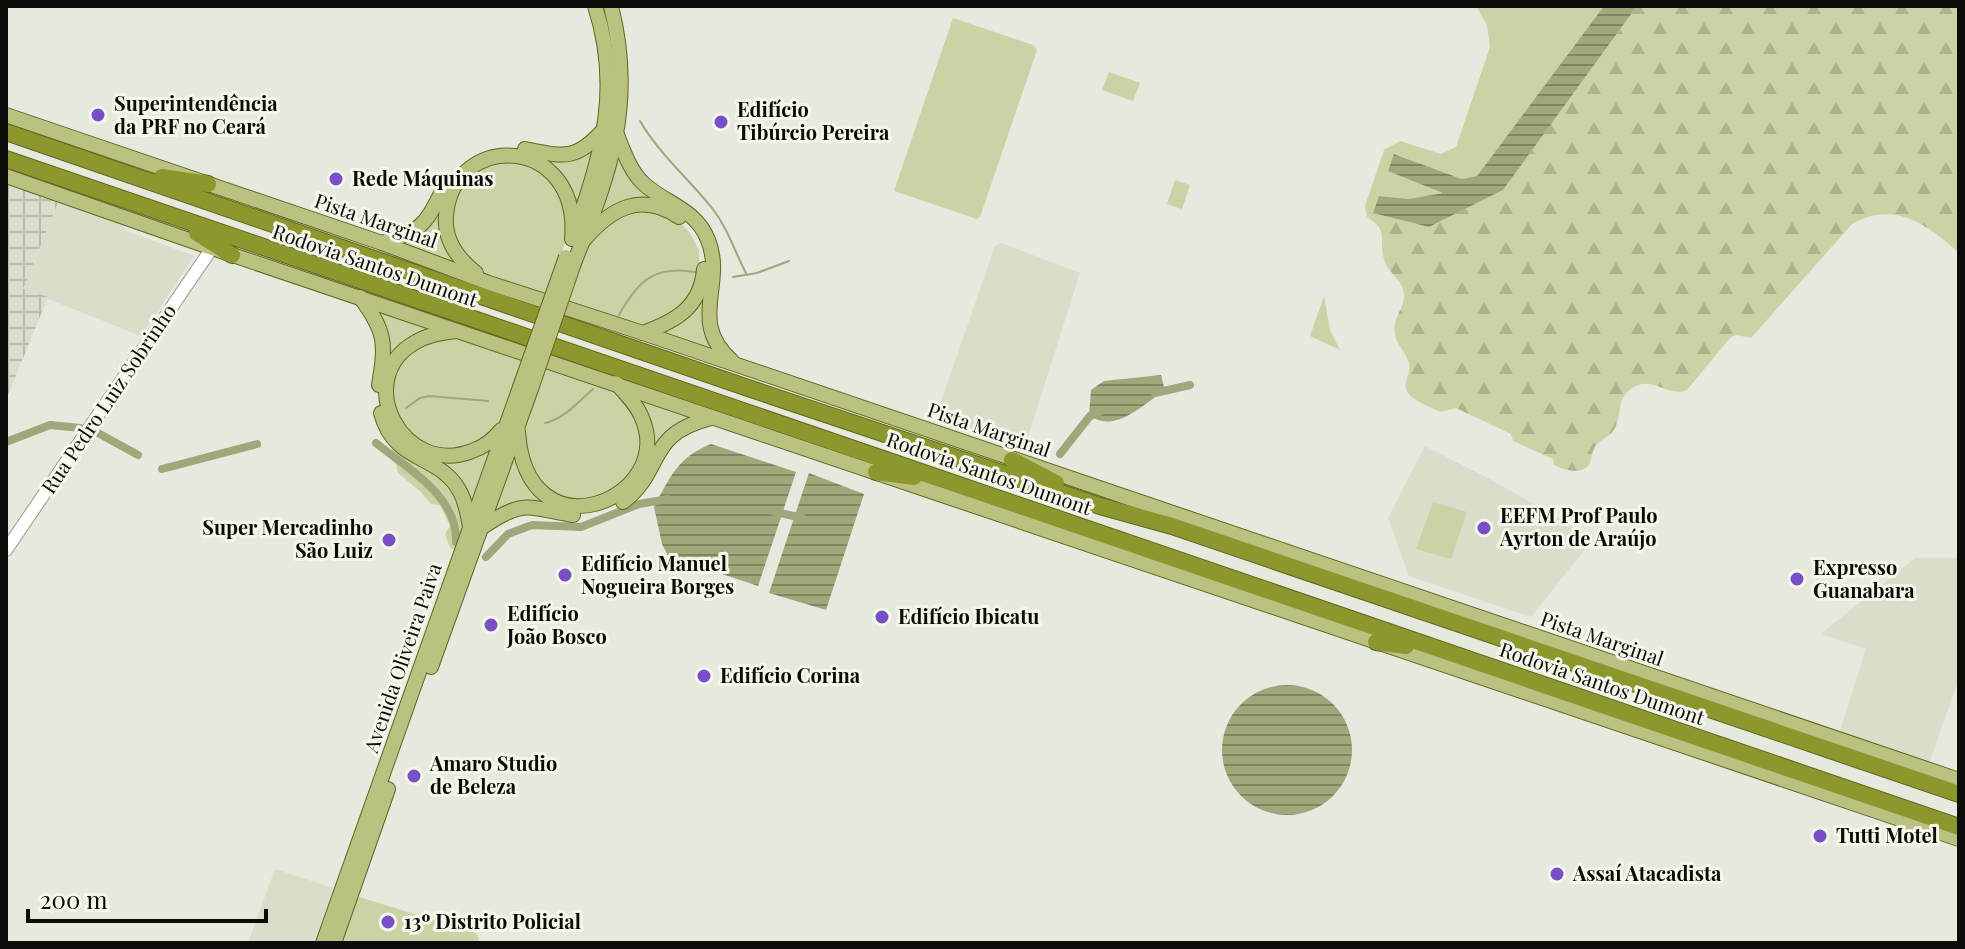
<svg xmlns="http://www.w3.org/2000/svg" width="1965" height="949" font-family="'Playfair Display',serif">
  <style>
    .built { fill: #d9ddca }
    .industrial { fill: url(#industrial-grid) }
    .green { fill: #cbd3a6 }
    .forest { fill: url(#forest-firs) }
    .water { fill: url(#water-rules) }
    .lines { fill: none; stroke-linecap: round; stroke-linejoin: round }
    .stream { stroke: #a0a77a; stroke-width: 2 }
    .canal { stroke: #a0a77a; stroke-width: 8 }
    .secondary-casing { stroke: #97998e; stroke-width: 14 }
    .primary-casing { stroke: #5f6720; stroke-width: 16 }
    .highway-casing { stroke: #5f6720; stroke-width: 18 }
    .secondary { stroke: #fff; stroke-width: 12 }
    .primary { stroke: #bac181; stroke-width: 14 }
    .highway { stroke: #8c982d; stroke-width: 16 }
    .primary-bridge-casing { stroke: #5f6720; stroke-width: 16; stroke-linecap: butt }
    .primary-bridge { stroke: #bac181; stroke-width: 14 }
    .poi-dot { fill: #794fc8; stroke: #f4f6ea; stroke-width: 3 }
    .labels { text-anchor: middle; stroke-width: 6; stroke-linejoin: round; paint-order: stroke }
    .poi-label { font-size: 20px; font-weight: bold; fill: #0b0c08; stroke: #f4f6ea; text-anchor: start }
    .street-label { font-size: 20px; fill: #0b0c08; stroke: #f4f6ea }
  </style>
  <defs>
    <pattern id="industrial-grid" width="8" height="8" patternUnits="userSpaceOnUse" patternTransform="scale(2)"><rect width="8" height="8" fill="#d9ddca"/><path d="M0 4h8M4 0v8" fill="none" stroke="#b9bcac"/></pattern>
    <pattern id="forest-firs" width="22" height="20" patternUnits="userSpaceOnUse" patternTransform="scale(2)"><rect width="22" height="20" fill="#cbd3a6"/><path d="M5 1l3.5 6h-7zM16 11l3.5 6h-7z" fill="#adb48d"/></pattern>
    <pattern id="water-rules" width="6" height="5" patternUnits="userSpaceOnUse" patternTransform="scale(2)"><rect width="6" height="5" fill="#a0a77a"/><path d="M0 2.5h6" fill="none" stroke="#818662"/></pattern>
  </defs>
  <rect width="100%" height="100%" fill="#e6e9dd"/>
  <g class="built">
    <polygon points="60,198 123,225 124,230 194,256 141,336 23,289"/>
    <polygon points="1001,243 1080,273 1024,449 1016,450 939,424 936,416 995,246"/>
    <polygon points="1425,446 1486,477 1594,538 1531,617 1409,576 1388,518"/>
    <polygon points="1915,558 1959,558 1959,679 1928,766 1839,734 1866,649 1821,634"/>
    <polygon points="275,869 333,888 314,943 248,943"/>
  </g>
  <polygon class="industrial" points="6,180 60,198 23,289 48,297 6,400"/>
  <g class="green">
    <polygon points="1476,6 1604,6 1477,176 1462,179 1395,154 1389,171 1444,193 1409,199 1379,196 1373,213 1367,217 1365,206 1384,150 1400,141 1441,154 1456,147 1490,47 1487,25"/>
    <polygon points="953,18 1033,45 1037,50 980,217 977,219 894,191"/>
    <polygon points="1109,72 1140,83 1133,101 1102,90"/>
    <path d="M508,149H593L577,211L574,196L559,173L497,153L446,197L462,267L394,244C420,217 473,155 508,149Z"/>
    <path d="M620,150C626,165 633,180 647,191C668,207 692,211 704,237C726,284 684,304 723,356L652,332C764,312 689,144 598,218Z"/>
    <polygon points="497,161 528,162 560,186 569,231 547,297 484,274 471,266 453,241 453,200 478,168"/>
    <polygon points="1175,180 1190,185 1182,209 1167,204"/>
    <polygon points="641,208 677,219 690,233 699,250 700,279 680,312 644,326 625,323 568,305 588,245 605,223"/>
    <polygon points="1324,296 1330,330 1340,350 1310,336"/>
    <path d="M371,304L440,328C330,362 399,510 496,442L471,512C468,500 465,488 457,479C436,454 401,454 387,421C368,376 409,355 371,304Z"/>
    <polygon points="455,335 525,357 499,427 470,450 432,451 406,433 390,392 395,373 405,357 419,344"/>
    <polygon points="547,365 608,385 623,395 643,431 638,469 600,500 560,498 536,480 523,434"/>
    <polygon points="630,392 702,418 693,419 620,501 594,511 558,508 490,518 515,449 530,484 594,508 649,459"/>
    <path d="M390,441C436,471 476,486 458,551L450,548L445,534L450,526L440,505L431,504L421,492L398,473Z"/>
    <polygon points="1433,502 1467,512 1451,559 1416,549"/>
    <polygon points="356,896 476,933 479,939 478,943 340,943"/>
  </g>
  <path class="forest" d="M1637,6H1959V253C1927,224 1894,200 1852,224L1751,338L1736,335L1730,338L1687,390C1668,398 1654,376 1634,387C1614,398 1624,416 1613,431C1608,438 1599,440 1595,447C1591,453 1592,460 1589,465C1581,475 1563,470 1554,465L1553,459L1513,441L1511,434L1456,408L1440,412C1430,407 1414,401 1408,393C1401,382 1412,374 1409,363C1404,348 1392,342 1395,324C1396,314 1405,306 1404,295C1404,280 1387,273 1384,259C1378,237 1390,232 1367,217L1373,213L1429,227L1503,190Z"/>
  <g class="water">
    <polygon points="1604,6 1637,6 1503,190 1429,227 1373,213 1379,196 1409,199 1443,193 1388,171 1394,154 1462,179 1477,176"/>
    <path d="M1161,375L1165,391C1143,403 1116,435 1089,415L1091,390L1104,381Z"/>
    <path d="M711,444L796,472L758,586L668,556L662,544L654,507C670,477 678,457 711,444Z"/>
    <polygon points="809,473 864,494 826,610 769,593"/>
    <circle cx="1287" cy="750" r="65"/>
  </g>
  <g class="lines">
    <g class="stream">
      <path d="M640,121C660,155 688,178 712,208C728,228 735,253 747,275"/>
      <polyline points="733,277 757,273 789,261"/>
      <path d="M619,315C638,281 654,265 695,272"/>
      <polyline points="406,408 420,398 429,396 488,401"/>
      <path d="M545,423C564,419 579,401 593,389"/>
    </g>
    <g class="canal">
      <polyline points="1155,393 1190,385"/>
      <polyline points="98,433 138,455"/>
      <polyline points="6,442 50,425 80,428"/>
      <path d="M376,443C408,469 458,496 456,542"/>
      <polyline points="1060,454 1090,416 1101,411"/>
      <polyline points="162,469 257,444"/>
      <polyline points="772,511 802,518"/>
      <polyline points="486,557 508,534 532,525 581,527 639,504 668,499"/>
    </g>
    <g class="secondary-casing">
      <polyline id="secondary" points="6,550 212,248"/>
    </g>
    <g class="primary-casing">
      <g id="primary">
        <polyline points="6,115 382,243 489,283 643,333 1959,780"/>
        <path d="M617,135C624,152 630,171 644,184C666,204 696,209 708,240C726,284 687,322 732,361"/>
        <path d="M525,149C565,157 576,161 605,128"/>
        <polyline points="6,176 212,248 1959,839"/>
        <path d="M576,228C603,151 621,86 595,6"/>
        <path d="M583,241C610,209 640,191 679,217"/>
        <path d="M382,243C427,229 425,223 446,184"/>
        <path d="M574,263C610,173 636,104 611,6"/>
        <path d="M476,273C458,259 444,240 446,216C453,129 581,135 572,239"/>
        <path d="M360,297C386,332 386,343 379,385"/>
        <path d="M455,331C440,333 427,335 414,343C352,380 403,478 472,451C484,447 493,440 501,430"/>
        <path d="M643,333C676,321 701,307 704,269"/>
        <path d="M381,413C394,463 439,454 459,490C466,501 467,514 470,526"/>
        <path d="M518,431C526,561 677,499 642,418C637,405 626,394 616,383"/>
        <path d="M623,502C666,469 644,435 711,418"/>
        <path d="M481,528C524,499 526,507 573,515"/>
        <polyline points="431,667 531,389"/>
        <polyline points="323,943 520,387"/>
        <polyline points="334,943 388,789"/>
      </g>
    </g>
    <g class="highway-casing">
      <g id="highway">
        <polyline points="6,132 751,389 1100,506 1172,526 1959,794"/>
        <polyline points="6,159 1959,827"/>
        <polyline points="162,177 208,184"/>
        <polyline points="197,233 232,255"/>
        <polyline points="1012,460 1056,483"/>
        <polyline points="876,472 914,477"/>
        <polyline points="1376,642 1406,646"/>
      </g>
    </g>
    <use href="#secondary" class="secondary"/>
    <use href="#primary" class="primary"/>
    <use href="#highway" class="highway"/>
    <g class="primary-bridge-casing">
      <g id="primary-bridge">
        <polyline points="520,387 566,257"/>
        <polyline points="531,389 574,263"/>
      </g>
    </g>
    <use href="#primary-bridge" class="primary-bridge"/>
  </g>
  <g class="poi-dot">
    <circle cx="98" cy="115" r="8"/>
    <circle cx="721" cy="122" r="8"/>
    <circle cx="336" cy="179" r="8"/>
    <circle cx="1484" cy="528" r="8"/>
    <circle cx="389" cy="540" r="8"/>
    <circle cx="565" cy="575" r="8"/>
    <circle cx="1797" cy="579" r="8"/>
    <circle cx="882" cy="617" r="8"/>
    <circle cx="491" cy="625" r="8"/>
    <circle cx="704" cy="676" r="8"/>
    <circle cx="414" cy="776" r="8"/>
    <circle cx="1820" cy="836" r="8"/>
    <circle cx="1557" cy="874" r="8"/>
    <circle cx="388" cy="922" r="8"/>
  </g>
  <g class="labels">
    <g class="poi-label">
      <text x="114" y="111">Superintendência<tspan x="114" dy="23">da PRF no Ceará</tspan></text>
      <text x="737" y="117">Edifício<tspan x="737" dy="23">Tibúrcio Pereira</tspan></text>
      <text x="352" y="186">Rede Máquinas</text>
      <text x="1500" y="523">EEFM Prof Paulo<tspan x="1500" dy="23">Ayrton de Araújo</tspan></text>
      <text x="373" y="535" text-anchor="end">Super Mercadinho<tspan x="373" dy="23">São Luiz</tspan></text>
      <text x="581" y="571">Edifício Manuel<tspan x="581" dy="23">Nogueira Borges</tspan></text>
      <text x="1813" y="575">Expresso<tspan x="1813" dy="23">Guanabara</tspan></text>
      <text x="507" y="621">Edifício<tspan x="507" dy="23">João Bosco</tspan></text>
      <text x="898" y="624">Edifício Ibicatu</text>
      <text x="720" y="683">Edifício Corina</text>
      <text x="430" y="771">Amaro Studio<tspan x="430" dy="23">de Beleza</tspan></text>
      <text x="1836" y="843">Tutti Motel</text>
      <text x="1573" y="881">Assaí Atacadista</text>
      <text x="404" y="929">13º Distrito Policial</text>
    </g>
    <g class="street-label">
      <text transform="translate(376 221) rotate(19)" y="7">Pista Marginal</text>
      <text transform="translate(375 266) rotate(19)" y="7">Rodovia Santos Dumont</text>
      <text transform="translate(109 399) rotate(-56)" y="7">Rua Pedro Luiz Sobrinho</text>
      <text transform="translate(989 430) rotate(19)" y="7">Pista Marginal</text>
      <text transform="translate(989 474) rotate(19)" y="7">Rodovia Santos Dumont</text>
      <text transform="translate(1602 639) rotate(19)" y="7">Pista Marginal</text>
      <text transform="translate(403 658) rotate(-71)" y="7">Avenida Oliveira Paiva</text>
      <text transform="translate(1602 684) rotate(19)" y="7">Rodovia Santos Dumont</text>
    </g>
  </g>
  <rect width="1965" height="949" fill="none" stroke="#0b0c08" stroke-width="16"/>
  <path d="M28 909v12h238v-12" fill="none" stroke="#0b0c08" stroke-width="4"/>
  <text x="40" y="909" font-size="24" fill="#0b0c08" stroke="#f4f6ea" stroke-width="6" paint-order="stroke">200 m</text>
</svg>
